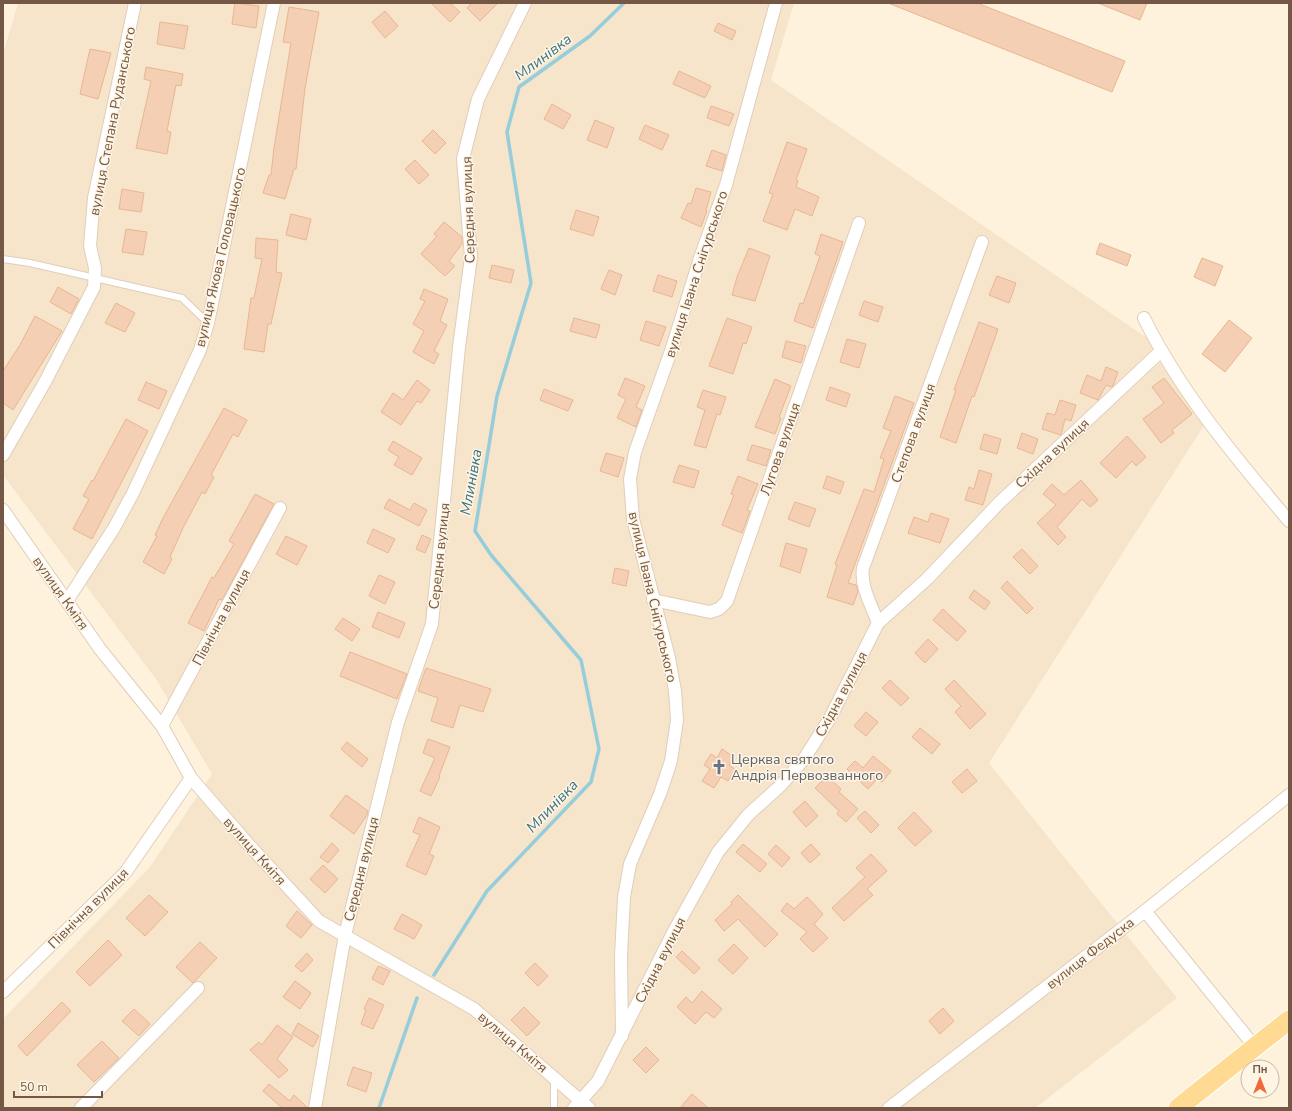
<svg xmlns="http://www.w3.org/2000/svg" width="1292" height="1111" font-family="'Nunito Sans',sans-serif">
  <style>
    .residential { fill: #f6e4cb }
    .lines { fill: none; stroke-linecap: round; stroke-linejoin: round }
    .stream { stroke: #96cdda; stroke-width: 3.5 }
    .building { fill: #f5cfb3; stroke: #e8b692 }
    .lane-casing { stroke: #e1cdb9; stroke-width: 8 }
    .street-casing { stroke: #e1cdb9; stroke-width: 14 }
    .primary-casing { stroke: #fff; stroke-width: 21 }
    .lane { stroke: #fff; stroke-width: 6 }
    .street { stroke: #fff; stroke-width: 12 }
    .primary { stroke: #ffda92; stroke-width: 19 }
    .labels { text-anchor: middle; stroke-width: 3; stroke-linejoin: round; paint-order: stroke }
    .street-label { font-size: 14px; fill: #745744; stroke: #fff5e4 }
    .worship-label { font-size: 14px; fill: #5b616d; stroke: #fff5e4; text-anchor: start }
    .water-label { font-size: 15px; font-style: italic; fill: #3b7482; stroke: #fff5e4 }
  </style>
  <rect width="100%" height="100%" fill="#fef2dc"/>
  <polygon class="residential" points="18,3 794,3 771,80 1147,338 1206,422 989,763 1177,998 1035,1108 3,1108 3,1019 150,867 212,774 156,679 3,475 3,54"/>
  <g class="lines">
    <g class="stream">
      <polyline points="434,975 487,891 591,782 599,749 581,660 491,555 475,531 497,396 531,283 507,132 519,87 590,36 624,3"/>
      <polyline points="379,1108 417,998"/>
    </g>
  </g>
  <g class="building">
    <polygon points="235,3 259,6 256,28 232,24"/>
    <polygon points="431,3 450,3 460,12 450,22"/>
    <polygon points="472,3 498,3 480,21 467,8"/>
    <polygon points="888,3 977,3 1125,61 1112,92"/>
    <polygon points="1098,3 1147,3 1140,20"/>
    <polygon points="289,7 319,12 305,88 296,169 294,169 285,199 263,193 269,175 271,175 274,148 291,43 283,42"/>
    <polygon points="385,11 398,26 385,38 372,22"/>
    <polygon points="160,22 188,26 184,49 157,44"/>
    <polygon points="718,23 736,31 732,40 714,31"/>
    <polygon points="90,49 111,53 98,99 80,94"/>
    <polygon points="146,67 183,74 181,86 176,85 167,131 171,132 167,154 136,148 151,81 144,79"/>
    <polygon points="679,71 711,86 705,98 673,84"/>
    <polygon points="552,104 571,115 563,129 544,119"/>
    <polygon points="711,106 734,114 729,126 707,118"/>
    <polygon points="595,120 614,128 607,148 587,140"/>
    <polygon points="645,125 669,135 662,150 639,139"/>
    <polygon points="433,130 446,143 435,154 422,141"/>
    <polygon points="787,142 807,149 796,180 798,181 796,187 819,197 812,216 795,209 787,230 763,221 773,194 769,193"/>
    <polygon points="712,150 726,155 722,171 706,166"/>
    <polygon points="415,160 429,175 419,184 405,169"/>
    <polygon points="696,188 711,192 706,210 707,211 701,227 681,218 688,203 691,204"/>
    <polygon points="122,189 144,193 141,212 119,209"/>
    <polygon points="576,210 599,217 593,236 570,229"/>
    <polygon points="291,214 311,219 306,240 286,235"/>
    <polygon points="444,222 462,237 462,244 449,261 455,266 445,276 421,254 437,236 434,234"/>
    <polygon points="126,229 147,232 143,255 122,252"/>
    <polygon points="821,234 843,242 813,328 794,321 800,303 803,304 820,256 815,254"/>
    <polygon points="256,238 278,240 276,272 282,273 271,324 268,324 264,352 244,349 251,298 254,298 262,259 255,258"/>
    <polygon points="1100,243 1131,255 1127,266 1096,254"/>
    <polygon points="749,248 770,256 755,301 732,295 737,277"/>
    <polygon points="1202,258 1223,266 1215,286 1194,277"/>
    <polygon points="492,265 514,270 511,283 489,278"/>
    <polygon points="609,270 622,275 615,295 601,289"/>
    <polygon points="658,275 677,281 672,297 653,291"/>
    <polygon points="997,276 1016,283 1009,303 989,295"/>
    <polygon points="58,287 79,299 71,314 50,302"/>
    <polygon points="424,289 448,299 440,321 447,325 434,351 439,354 434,364 413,352 424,331 413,324 425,301 420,299"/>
    <polygon points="864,301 883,307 878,322 859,315"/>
    <polygon points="116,303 135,313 125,332 105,323"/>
    <polygon points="35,316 62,331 13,410 3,403 3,371 20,345"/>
    <polygon points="574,318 600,325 596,338 570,331"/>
    <polygon points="727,318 752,327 746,344 743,343 733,374 709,366"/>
    <polygon points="1229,320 1252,338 1225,372 1202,354"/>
    <polygon points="646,321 666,327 659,346 640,340"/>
    <polygon points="979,322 998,329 974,397 972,396 956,443 940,437 956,390 954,390"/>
    <polygon points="847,339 866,344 859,368 840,362"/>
    <polygon points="786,341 806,346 801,363 782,357"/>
    <polygon points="1106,367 1118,372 1113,386 1111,387 1106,385 1098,400 1080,393 1087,375 1101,381"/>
    <polygon points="625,378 645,386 636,407 642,410 636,427 617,418 626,399 618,395"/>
    <polygon points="1164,378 1192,414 1172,430 1174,433 1161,443 1143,419 1164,403 1152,387"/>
    <polygon points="775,379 791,386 779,417 781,418 775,434 755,427"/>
    <polygon points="417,380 430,390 421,403 417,401 401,425 381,412 393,393 403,400"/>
    <polygon points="146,382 167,391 159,409 138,400"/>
    <polygon points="830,387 850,394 846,407 826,400"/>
    <polygon points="544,389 573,400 568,411 540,400"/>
    <polygon points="703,390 726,397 720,415 717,414 706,448 694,445 705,410 697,407"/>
    <polygon points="895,396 914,403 848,583 856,585 858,592 853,605 827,597 837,565 835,564 864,489 874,492 884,459 880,458 891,431 883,428"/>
    <polygon points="1060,400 1076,405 1071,421 1065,419 1061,435 1042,429 1047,413 1055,415"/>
    <polygon points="224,408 247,420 238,437 233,434 211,475 214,477 205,494 202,492 183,528 170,557 172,559 164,574 143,562 157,536 155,535 163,518"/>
    <polygon points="126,419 148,431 92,539 73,529 89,499 83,496 92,480 93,481"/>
    <polygon points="1022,433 1038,439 1033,454 1017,448"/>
    <polygon points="984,434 1001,439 997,454 980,449"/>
    <polygon points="1127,436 1146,457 1136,466 1132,461 1116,478 1100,463"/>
    <polygon points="393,441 422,458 412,475 394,465 399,457 388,450"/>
    <polygon points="752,445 771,450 766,466 747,460"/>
    <polygon points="606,453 624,458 618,477 600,471"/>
    <polygon points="679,465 699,471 694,488 673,482"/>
    <polygon points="979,470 992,474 983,505 965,500 969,487 974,489"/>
    <polygon points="738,476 758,484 747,510 750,511 742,533 722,525 734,495 731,494"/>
    <polygon points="827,476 844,482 840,494 823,488"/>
    <polygon points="1081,480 1098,500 1090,507 1082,499 1057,527 1066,537 1058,545 1037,523 1056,505 1043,494 1052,484 1064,495"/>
    <polygon points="255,494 274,504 222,600 219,599 204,631 188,623 212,577 214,578 234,544 229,541"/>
    <polygon points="389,499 410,510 414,503 427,510 419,526 384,508"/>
    <polygon points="795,502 816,509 809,527 788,519"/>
    <polygon points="931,513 949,519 940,543 908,533 914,517 928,522"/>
    <polygon points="373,529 395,539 388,553 367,543"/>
    <polygon points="422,535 431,539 425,553 416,549"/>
    <polygon points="286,536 307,546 297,565 276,554"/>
    <polygon points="786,543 807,549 800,573 780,566"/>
    <polygon points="1022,549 1038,566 1030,574 1013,557"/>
    <polygon points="615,568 629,571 626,586 612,583"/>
    <polygon points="379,575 395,582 385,604 369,596"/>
    <polygon points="1007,581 1033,608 1027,614 1001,588"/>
    <polygon points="974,590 990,602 985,610 969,598"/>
    <polygon points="943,609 966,631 957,641 933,620"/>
    <polygon points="378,612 405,623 399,638 372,627"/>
    <polygon points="343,618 360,629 352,641 335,629"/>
    <polygon points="928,639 938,649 925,663 915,653"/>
    <polygon points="350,652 407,674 397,699 340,676"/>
    <polygon points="426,668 491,689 483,712 460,705 453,728 431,721 438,698 418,691"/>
    <polygon points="890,680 909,698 901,706 882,688"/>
    <polygon points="954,680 986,714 970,729 955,712 961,706 945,689"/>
    <polygon points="866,712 878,722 866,736 854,726"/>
    <polygon points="920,728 940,744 932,754 912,737"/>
    <polygon points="428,739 450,747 439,776 440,777 431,796 420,791 435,758 423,753"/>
    <polygon points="347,742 368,759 362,767 341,749"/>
    <polygon points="722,749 734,757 729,765 736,770 728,781 721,777 714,788 702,781 710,769 704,765 711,754 717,758"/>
    <polygon points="873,756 891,771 882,782 877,779 868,789 847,769 855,761 863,768"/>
    <polygon points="967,769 977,781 962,793 952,782"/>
    <polygon points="827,776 841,789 839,792 858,809 846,822 837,814 839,811 815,788"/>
    <polygon points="346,795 368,811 367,815 354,834 330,816"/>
    <polygon points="805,801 818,816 806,827 793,812"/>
    <polygon points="865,811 879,825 871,833 857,818"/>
    <polygon points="914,812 932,831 915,846 898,828"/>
    <polygon points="419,817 440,827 429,854 434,856 426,875 406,866 420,835 413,832"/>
    <polygon points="332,843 339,850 328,863 320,857"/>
    <polygon points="743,844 767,864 760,872 736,852"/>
    <polygon points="811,844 820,854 810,863 801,853"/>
    <polygon points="776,845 790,858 782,867 768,854"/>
    <polygon points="871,854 887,871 867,889 873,895 844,921 832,908 865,877 856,868"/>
    <polygon points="323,865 338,879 325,893 310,879"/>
    <polygon points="149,895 168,912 145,936 126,918"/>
    <polygon points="738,895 778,934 765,947 738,919 724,931 715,920 732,904 731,902"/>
    <polygon points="807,897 823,914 814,924 828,938 813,952 800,939 807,932 781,911 787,903 794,909"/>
    <polygon points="297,911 312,925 301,938 286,926"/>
    <polygon points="402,914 422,925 414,939 394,929"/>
    <polygon points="108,940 122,955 90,986 76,972"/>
    <polygon points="200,942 217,958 193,983 176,967"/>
    <polygon points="734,944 748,958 733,974 718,960"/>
    <polygon points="682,951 700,968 694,974 676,957"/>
    <polygon points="307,953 313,960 302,972 295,966"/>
    <polygon points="535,963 548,976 538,986 525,973"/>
    <polygon points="378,966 390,971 383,985 372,979"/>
    <polygon points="295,981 311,993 300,1009 283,997"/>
    <polygon points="702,991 722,1009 714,1018 706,1012 695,1024 677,1007 686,997 692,1003"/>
    <polygon points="369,998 384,1005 373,1029 361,1024 366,1010 364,1009"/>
    <polygon points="62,1002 71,1011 27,1056 18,1046"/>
    <polygon points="524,1007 540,1023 527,1036 511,1020"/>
    <polygon points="943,1008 954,1021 940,1034 929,1021"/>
    <polygon points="134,1009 150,1024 139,1036 122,1021"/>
    <polygon points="298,1023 319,1036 313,1047 292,1034"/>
    <polygon points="277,1025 293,1037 277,1059 288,1070 279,1078 250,1050 259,1042 262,1045"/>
    <polygon points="102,1041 119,1058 94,1082 77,1065"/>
    <polygon points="646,1047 659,1060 646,1073 633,1060"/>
    <polygon points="353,1067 372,1073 366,1092 347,1085"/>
    <polygon points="269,1084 290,1101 294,1095 308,1108 282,1108 263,1091"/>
    <polygon points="692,1094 708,1108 680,1108"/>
  </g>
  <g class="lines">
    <g class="lane-casing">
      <g id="lane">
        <polyline points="3,259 30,263 182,298 208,323"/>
        <polyline points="554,1108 554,1079"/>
      </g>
    </g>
    <g class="street-casing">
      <g id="street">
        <path d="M1144,318C1181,393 1236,458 1289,521"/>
        <polyline points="3,455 45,382 94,287 95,268 90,246 94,198 135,3"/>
        <polyline points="3,510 100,649 162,726 191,778 249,845 319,921 474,1009 589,1108"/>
        <polyline points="653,600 710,612 719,609 727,601 859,223"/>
        <polyline points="67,601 114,528 133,493 200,350 208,323 274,3"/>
        <path d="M878,623C872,606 860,586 863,568L982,242"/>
        <polyline points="162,726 280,508"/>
        <polyline points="1145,911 1255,1047"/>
        <polyline points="3,992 125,873 191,778"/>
        <polyline points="622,1036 621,956 624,897 630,864 660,794 671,761 677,720 675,691 669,658 633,519 630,479 635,452 672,348 700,258 726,185 776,3"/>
        <polyline points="81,1108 198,988"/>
        <polyline points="315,1108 345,935 398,722 432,624 459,347 471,257 463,159 478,99 525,3"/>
        <polyline points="574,1108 598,1081 674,931 718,852 748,815 781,785 804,759 830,718 878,623 927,579 999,503 1160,352"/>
        <polyline points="889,1108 1145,911 1289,795"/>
      </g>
    </g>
    <g class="primary-casing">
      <polyline id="primary" points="1178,1108 1289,1020"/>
    </g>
    <use href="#lane" class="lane"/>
    <use href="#street" class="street"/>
    <use href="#primary" class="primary"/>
  </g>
  <defs>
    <g id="church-bare" transform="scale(1.2)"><path d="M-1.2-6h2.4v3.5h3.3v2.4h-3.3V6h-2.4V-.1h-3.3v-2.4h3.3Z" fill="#6b7280" stroke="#fff5e4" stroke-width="2.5" paint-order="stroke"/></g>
  </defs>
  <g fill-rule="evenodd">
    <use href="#church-bare" x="719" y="767"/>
  </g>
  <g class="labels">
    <g class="street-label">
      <text transform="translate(112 121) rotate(-79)" y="5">вулиця Степана Руданського</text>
      <text transform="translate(468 210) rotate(-92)" y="5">Середня вулиця</text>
      <text transform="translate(220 257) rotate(-77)" y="5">вулиця Якова Головацького</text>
      <text transform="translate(696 274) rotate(-72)" y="5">вулиця Івана Снігурського</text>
      <text transform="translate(913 433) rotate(-70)" y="5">Степова вулиця</text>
      <text transform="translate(780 449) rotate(-71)" y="5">Лугова вулиця</text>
      <text transform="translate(1052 453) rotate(-43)" y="5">Східна вулиця</text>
      <text transform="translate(439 556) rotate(-84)" y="5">Середня вулиця</text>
      <text transform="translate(61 593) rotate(55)" y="5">вулиця Кмітя</text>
      <text transform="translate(653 597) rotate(77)" y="5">вулиця Івана Снігурського</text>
      <text transform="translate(221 617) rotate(-62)" y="5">Північна вулиця</text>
      <text transform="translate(841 694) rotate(-62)" y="5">Східна вулиця</text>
      <text transform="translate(255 851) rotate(48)" y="5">вулиця Кмітя</text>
      <text transform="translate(361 869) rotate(-76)" y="5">Середня вулиця</text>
      <text transform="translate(88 908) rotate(-45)" y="5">Північна вулиця</text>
      <text transform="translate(1090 953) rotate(-38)" y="5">вулиця Федуска</text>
      <text transform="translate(660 960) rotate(-63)" y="5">Східна вулиця</text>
      <text transform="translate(513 1042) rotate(40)" y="5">вулиця Кмітя</text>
    </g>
    <g class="worship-label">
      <text x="731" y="764">Церква святого<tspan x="731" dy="16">Андрія Первозванного</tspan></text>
    </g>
    <g class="water-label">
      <text transform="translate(543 57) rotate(-37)" y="5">Млинівка</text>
      <text transform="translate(471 482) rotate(-80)" y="5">Млинівка</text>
      <text transform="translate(552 806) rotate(-46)" y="5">Млинівка</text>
    </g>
  </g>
  <rect width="1292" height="1111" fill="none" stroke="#745744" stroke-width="8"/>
  <g transform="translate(1260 1079)"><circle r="19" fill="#fff5e4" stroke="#c7b6a4"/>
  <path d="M0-3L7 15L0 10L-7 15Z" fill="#f06839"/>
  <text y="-6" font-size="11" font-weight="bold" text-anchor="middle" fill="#745744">Пн</text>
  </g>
  <path d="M14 1091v6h88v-6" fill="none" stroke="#745744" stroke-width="2"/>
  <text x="20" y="1091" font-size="12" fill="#745744" stroke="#fff5e4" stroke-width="3" paint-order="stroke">50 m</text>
</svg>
